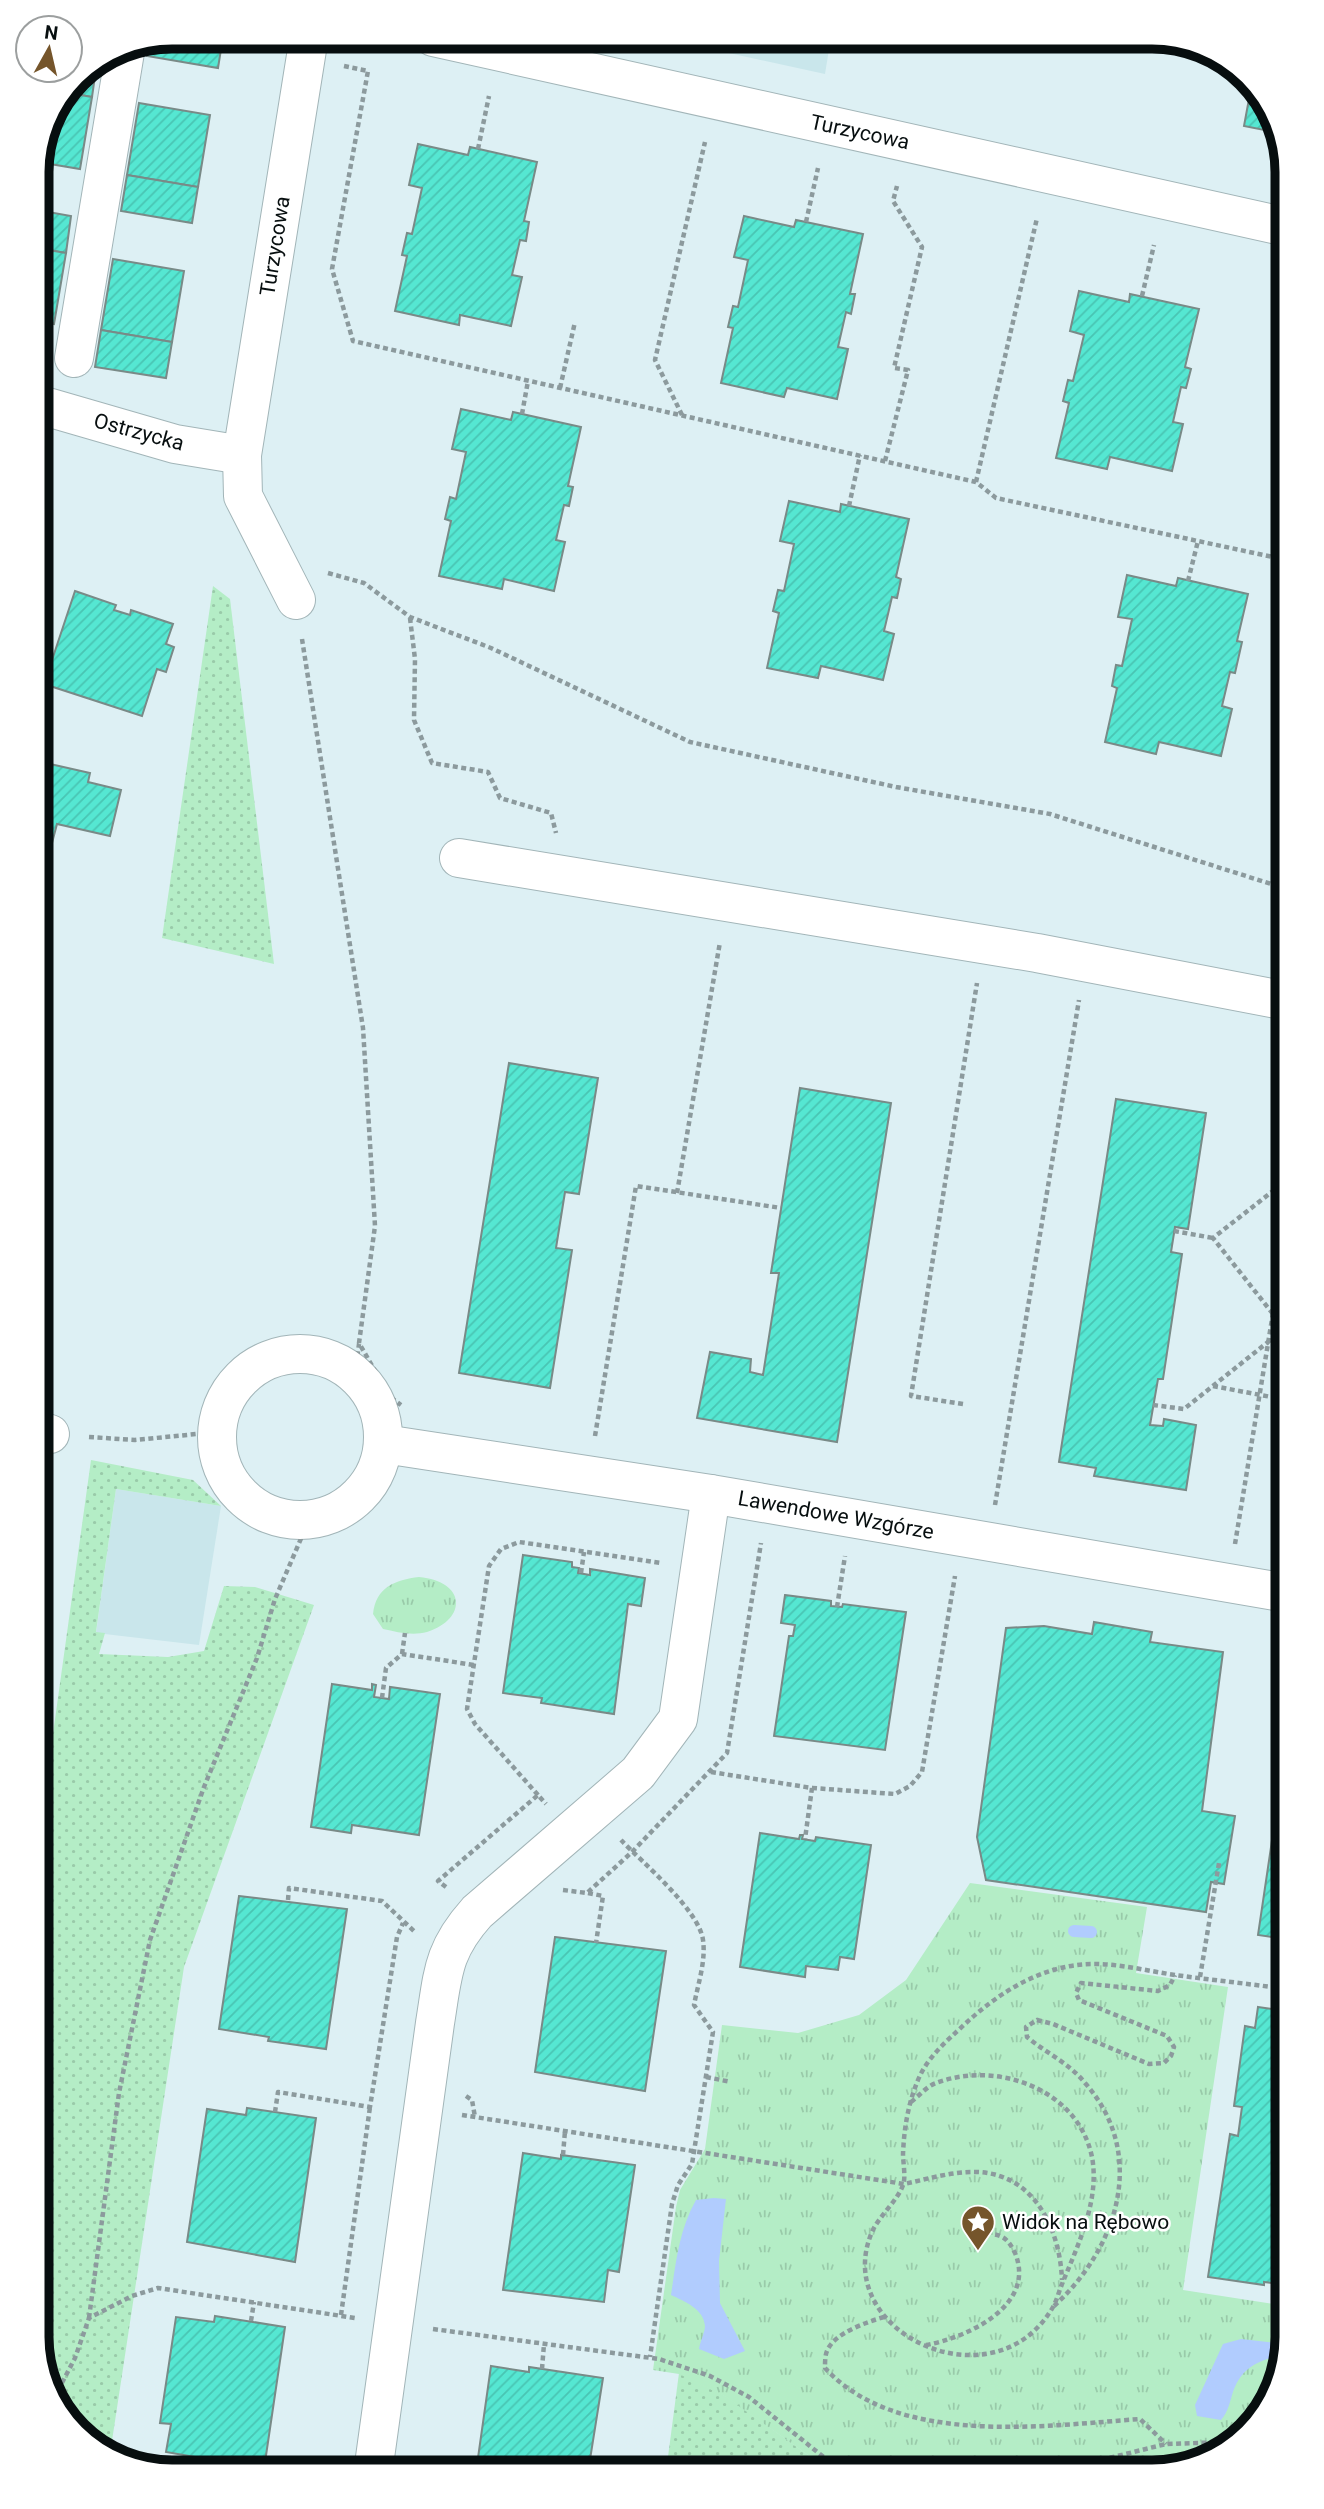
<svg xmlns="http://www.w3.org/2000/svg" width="1324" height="2509" font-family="Roboto,sans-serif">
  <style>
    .built { fill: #c9e6eb }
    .grass { fill: url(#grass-dots) }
    .park { fill: url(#park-tufts) }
    .water { fill: #b1ccfe }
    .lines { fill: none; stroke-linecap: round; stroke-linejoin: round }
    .stream { stroke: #b1ccfe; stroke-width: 12 }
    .building { fill: url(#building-hatch); stroke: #798a87; stroke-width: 2 }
    .minor-casing { stroke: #a2b5b8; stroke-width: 40 }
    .path { stroke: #8c9a9d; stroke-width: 4.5; stroke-dasharray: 5 3.5; stroke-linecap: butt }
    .minor { stroke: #fff; stroke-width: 38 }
    .labels { text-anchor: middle; stroke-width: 5; stroke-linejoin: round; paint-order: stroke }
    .street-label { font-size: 21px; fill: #070e0f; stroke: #fff }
    .poi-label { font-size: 21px; fill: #070e0f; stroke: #fff; text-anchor: start }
    .rim { fill: none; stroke: #070e0f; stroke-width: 9 }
  </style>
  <defs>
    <pattern id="grass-dots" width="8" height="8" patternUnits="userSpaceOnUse" patternTransform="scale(1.75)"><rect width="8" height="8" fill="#b4edc6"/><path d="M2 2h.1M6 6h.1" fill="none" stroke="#99caa9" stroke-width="1.8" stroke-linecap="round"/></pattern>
    <pattern id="park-tufts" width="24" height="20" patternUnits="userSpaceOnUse" patternTransform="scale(1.75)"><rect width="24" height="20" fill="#b4edc6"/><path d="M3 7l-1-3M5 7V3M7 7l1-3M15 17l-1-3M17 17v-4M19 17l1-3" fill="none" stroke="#99caa9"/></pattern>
    <pattern id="building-hatch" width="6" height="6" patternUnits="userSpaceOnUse" patternTransform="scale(1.75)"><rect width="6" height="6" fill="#55e7d2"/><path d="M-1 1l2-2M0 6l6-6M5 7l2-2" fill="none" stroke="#49c5b3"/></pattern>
  </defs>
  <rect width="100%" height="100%" fill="#ddf0f4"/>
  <g class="built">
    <polygon points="656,37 831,37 825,74"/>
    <polygon points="116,1489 221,1506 199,1645 96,1633"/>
  </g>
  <g class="grass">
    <polygon points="213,586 230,599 274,964 162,938"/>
    <polygon points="91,1460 193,1480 221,1506 116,1489 96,1632 105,1633 99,1654 168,1657 204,1651 224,1586 255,1587 314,1605 184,1967 110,2454 96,2449 47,2389 37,2337 37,1849"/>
    <polygon points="679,2373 727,2397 832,2472 666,2472"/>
    <path d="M1217,2452C1186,2477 1134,2472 1096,2472L1174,2455Z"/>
  </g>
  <g class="park">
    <path d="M419,1577C466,1581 468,1619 427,1632C412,1636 397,1632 383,1629L373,1614C376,1587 395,1580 419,1577Z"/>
    <polygon points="970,1883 1147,1907 1136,1973 1228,1987 1183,2290 1287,2306 1287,2338 1265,2412 1217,2452 1174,2455 1096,2472 832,2472 726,2397 679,2374 653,2370 676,2207 680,2190 705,2149 722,2025 798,2033 859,2015 906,1980"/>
  </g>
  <g class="water">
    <path d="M714,2198L726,2199L719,2261L720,2303L745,2351L724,2359L699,2349C700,2342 705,2332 705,2326C704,2309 684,2301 671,2295C676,2262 679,2230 696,2200Z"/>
    <path d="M1241,2339L1285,2344L1282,2356C1260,2359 1242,2368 1234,2389C1230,2400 1229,2411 1221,2420L1197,2416L1195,2405L1223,2344Z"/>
  </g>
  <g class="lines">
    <polyline class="stream" points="1074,1931 1091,1932"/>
  </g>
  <g class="building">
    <polygon points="172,37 223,37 218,68 147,56 150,41"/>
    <polygon points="97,62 92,97 69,93 77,76"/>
    <polygon points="1251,88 1277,120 1279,133 1244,126"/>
    <polygon points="69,93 92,97 80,169 38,162"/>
    <polygon points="139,103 210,115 198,187 127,175"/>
    <polygon points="418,144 468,155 470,147 537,162 524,221 529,222 526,241 520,240 512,275 522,277 511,326 460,315 459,325 395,311 407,256 402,255 407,233 412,234 422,188 409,185"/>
    <polygon points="127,175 198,187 192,223 121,211"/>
    <polygon points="37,210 71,216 66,253 37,248"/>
    <polygon points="744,216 794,227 796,220 863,234 850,294 855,294 851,314 846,312 838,347 848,349 837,399 787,388 784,397 721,383 733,328 728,327 733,306 738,307 748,260 734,257"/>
    <polygon points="37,248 66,253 54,324 37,321"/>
    <polygon points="113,259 184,271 172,342 101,330"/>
    <polygon points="1079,291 1129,302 1130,294 1199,309 1185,367 1191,369 1186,388 1181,387 1173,422 1183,424 1172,471 1110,457 1107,469 1056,458 1069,403 1063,401 1068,380 1073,381 1084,335 1070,331"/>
    <polygon points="101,330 172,342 166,378 95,367"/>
    <polygon points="461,409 511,420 513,412 581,427 568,486 573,487 569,506 564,505 556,540 565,542 554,591 504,579 502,589 439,576 451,521 445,519 450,497 456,499 466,452 452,449"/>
    <polygon points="789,501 840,512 841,504 909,519 896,577 901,579 897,598 892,597 884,631 894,634 883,680 821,666 818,678 767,668 779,613 773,611 778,590 784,591 794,544 780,541"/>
    <polygon points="1127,575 1176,586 1178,578 1248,594 1237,641 1242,642 1235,673 1230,672 1222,706 1232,709 1221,756 1159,742 1156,754 1105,742 1117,688 1112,686 1116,665 1122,666 1132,619 1118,617"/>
    <polygon points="75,591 116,605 114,610 130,615 131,610 173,624 166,644 174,647 166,672 157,669 142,716 44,684"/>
    <polygon points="37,761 90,773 88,782 121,790 110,836 57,824 52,843 37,839"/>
    <polygon points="509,1063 598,1078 579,1194 565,1192 556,1248 572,1250 550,1388 459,1373"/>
    <polygon points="800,1088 891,1103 837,1442 697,1418 710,1352 751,1359 750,1372 763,1375 779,1273 771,1273"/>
    <polygon points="1116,1099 1206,1113 1188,1229 1175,1227 1171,1252 1182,1254 1163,1379 1158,1379 1150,1425 1163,1426 1164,1419 1196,1425 1186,1490 1094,1476 1096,1468 1059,1462"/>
    <polygon points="523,1555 572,1562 572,1567 579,1568 578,1573 590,1575 590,1569 645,1578 641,1606 628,1604 614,1714 541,1703 542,1698 503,1693"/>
    <polygon points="785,1595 831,1601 831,1606 842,1607 843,1604 906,1612 885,1750 774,1736 789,1636 793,1636 795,1625 781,1623"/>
    <polygon points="1094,1622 1152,1632 1150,1642 1223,1652 1202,1811 1235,1816 1224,1884 1211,1882 1206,1912 986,1880 977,1837 1006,1628 1044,1626 1092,1634"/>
    <polygon points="332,1684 372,1690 372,1684 376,1685 374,1697 389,1699 390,1687 440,1694 419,1835 352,1825 351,1833 311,1827"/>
    <polygon points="1279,1793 1287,1793 1287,1939 1258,1935"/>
    <polygon points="760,1833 799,1839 800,1835 803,1835 802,1839 815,1841 816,1837 871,1845 854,1959 840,1957 838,1970 806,1966 805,1977 740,1967"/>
    <polygon points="239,1896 347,1909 326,2049 268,2041 269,2037 219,2029"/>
    <polygon points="555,1937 666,1951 645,2091 535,2072"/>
    <polygon points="1258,2007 1287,2011 1287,2285 1264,2282 1264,2285 1208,2277 1230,2134 1238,2136 1242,2107 1234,2106 1245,2026 1255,2028"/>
    <polygon points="247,2108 316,2118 295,2262 187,2242 207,2109 246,2115"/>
    <polygon points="523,2153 561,2159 561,2155 635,2165 619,2272 608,2270 604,2302 503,2290"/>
    <polygon points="215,2316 285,2327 264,2469 166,2452 171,2424 160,2423 176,2317 214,2322"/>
    <polygon points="491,2366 529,2372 529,2367 603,2378 588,2472 476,2472"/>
  </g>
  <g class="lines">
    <g class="minor-casing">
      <g id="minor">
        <polyline points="433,37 1287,227"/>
        <polyline points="74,358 126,46"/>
        <polyline points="37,404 175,444 242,455"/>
        <polyline points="296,600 243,496 242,455 309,37"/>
        <polyline points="459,858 1037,953 1287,1001"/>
        <circle cx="300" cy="1437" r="83"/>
        <polyline points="37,1430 50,1434"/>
        <polyline points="384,1444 711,1494 1287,1593"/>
        <path d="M373,2472L435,2023C443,1974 442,1951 477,1912L638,1773L678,1719L711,1494"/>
      </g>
    </g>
    <g class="path">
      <polyline points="344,66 368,71 332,269 353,341 976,482 996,498 1287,560"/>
      <polyline points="478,149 489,96"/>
      <polyline points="806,222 818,168"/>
      <polyline points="1142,296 1154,245"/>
      <polyline points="560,388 575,322"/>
      <polyline points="522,414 528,381"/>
      <polyline points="682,415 655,360 705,142"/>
      <polyline points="885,461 908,370 894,368 922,247 893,201 897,186"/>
      <polyline points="976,482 1037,218"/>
      <polyline points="849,506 860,455"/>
      <polyline points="328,573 364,583 410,617 491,648 690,742 896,787 1050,814 1287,889"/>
      <polyline points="1188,581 1198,541"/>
      <polyline points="410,618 415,659 414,720 432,763 488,772 500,798 551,813 556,833"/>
      <polyline points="302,639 363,1028 375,1226 359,1343 390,1397 401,1405"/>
      <polyline points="1287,738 1277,736 1287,690"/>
      <polyline points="677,1193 720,942"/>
      <polyline points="1174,1231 1213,1238"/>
      <polyline points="1287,1305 1273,1314 1213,1238 1287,1180"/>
      <polyline points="355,1373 359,1344"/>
      <polyline points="1213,1386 1287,1400"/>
      <polyline points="963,1404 911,1396 977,983"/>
      <polyline points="1153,1405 1184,1409 1268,1342 1287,1359"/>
      <polyline points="595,1436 636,1186 781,1208"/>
      <polyline points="89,1437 135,1440 217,1432"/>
      <polyline points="995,1505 1079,1000"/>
      <polyline points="1235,1544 1287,1228"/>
      <polyline points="581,1573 584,1552"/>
      <polyline points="837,1607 845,1556"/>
      <polyline points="402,1654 405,1633"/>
      <polyline points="382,1698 386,1668 402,1654 474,1665"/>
      <polyline points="711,1772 812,1788 805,1839"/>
      <polyline points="812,1788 895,1794 910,1786 922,1772 955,1576"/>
      <polyline points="538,1795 475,1724 467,1709 489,1566 501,1549 519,1542 661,1563"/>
      <path d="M621,1840C643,1863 699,1910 703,1940C706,1961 698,1984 694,2005L713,2032L692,2164L678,2185L672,2204L650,2357"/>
      <polyline points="446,1887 438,1881 538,1795 546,1804"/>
      <polyline points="563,1890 587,1893 632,1852 727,1753 761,1543"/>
      <polyline points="588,1893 603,1896 596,1943"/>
      <polyline points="288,1900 289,1888 382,1901 415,1932"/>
      <polyline points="1200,1977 1219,1863"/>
      <polyline points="706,2077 731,2082"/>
      <polyline points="466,2096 472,2100 475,2117"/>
      <path d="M911,2102C919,2096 927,2086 936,2083C997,2060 1078,2089 1092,2157C1100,2200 1078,2245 1062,2284C1059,2291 1057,2300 1053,2307C994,2409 829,2332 872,2232C879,2216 898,2200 903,2185C906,2178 903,2162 903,2154C904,2129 908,2104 918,2080C928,2056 947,2041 966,2023C1001,1991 1044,1964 1094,1964C1121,1964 1148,1971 1175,1975C1212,1980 1250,1984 1287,1989"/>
      <polyline points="275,2112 278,2092 370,2107 397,1937 403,1923"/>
      <path d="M462,2115L904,2184C928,2179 953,2171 978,2172C1036,2175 1060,2231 1062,2280"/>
      <polyline points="563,2155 565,2131"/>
      <path d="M1054,2306C1118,2248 1148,2154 1085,2083C1069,2063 1046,2053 1027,2037L1026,2027L1037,2020L1053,2024L1149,2064L1164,2063L1171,2056L1174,2047L1167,2036L1079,2000L1076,1993L1081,1983L1158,1991L1170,1985L1175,1975"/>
      <polyline points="341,2315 370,2107"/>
      <path d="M884,2317C867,2322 834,2333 827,2351C825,2355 825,2363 825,2368C897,2447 1043,2426 1140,2419L1166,2444"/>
      <polyline points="89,2318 119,2093 150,1940 204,1787 257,1658 275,1599 309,1520"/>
      <polyline points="251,2321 254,2302"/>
      <polyline points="433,2329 659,2359 710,2376 749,2397 831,2463 860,2472"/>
      <path d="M926,2345C966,2338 1037,2306 1015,2253C1009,2241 1005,2236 992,2234"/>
      <polyline points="542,2369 544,2344"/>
      <polyline points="54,2398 75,2358 89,2318 132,2296 158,2288 355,2318"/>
      <polyline points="1052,2472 1166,2444 1228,2442"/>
    </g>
    <use href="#minor" class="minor"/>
  </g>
  <defs>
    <g id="sight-pin" transform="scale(1.75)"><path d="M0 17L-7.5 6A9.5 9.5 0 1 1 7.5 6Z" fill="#75552b" stroke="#fff"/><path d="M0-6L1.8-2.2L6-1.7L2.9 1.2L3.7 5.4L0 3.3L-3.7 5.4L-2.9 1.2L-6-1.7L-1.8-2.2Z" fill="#fff"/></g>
  </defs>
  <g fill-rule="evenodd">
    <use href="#sight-pin" x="978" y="2222"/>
  </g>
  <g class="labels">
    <g class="street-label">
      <text transform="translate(860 132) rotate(12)" y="7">Turzycowa</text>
      <text transform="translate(275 246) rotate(-81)" y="7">Turzycowa</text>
      <text transform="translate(139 432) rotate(15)" y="7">Ostrzycka</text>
      <text transform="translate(836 1515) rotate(10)" y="7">Lawendowe Wzgórze</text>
    </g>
    <g class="poi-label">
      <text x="1002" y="2229">Widok na Rębowo</text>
    </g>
  </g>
  <path d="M0 0H1324V2509H0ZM172 49H1152A123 123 0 0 1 1275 172V2337A123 123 0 0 1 1152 2460H172A123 123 0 0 1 49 2337V172A123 123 0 0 1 172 49Z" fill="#fff" fill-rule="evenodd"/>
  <path class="rim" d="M172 49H1152A123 123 0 0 1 1275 172V2337A123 123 0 0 1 1152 2460H172A123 123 0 0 1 49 2337V172A123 123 0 0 1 172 49Z"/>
  <g transform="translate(49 49) rotate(8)"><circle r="33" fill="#ffffff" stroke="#9c9f9f" stroke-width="2"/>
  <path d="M0-5L12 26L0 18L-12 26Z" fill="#75552b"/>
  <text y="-10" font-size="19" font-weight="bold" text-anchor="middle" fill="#070e0f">N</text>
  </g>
</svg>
